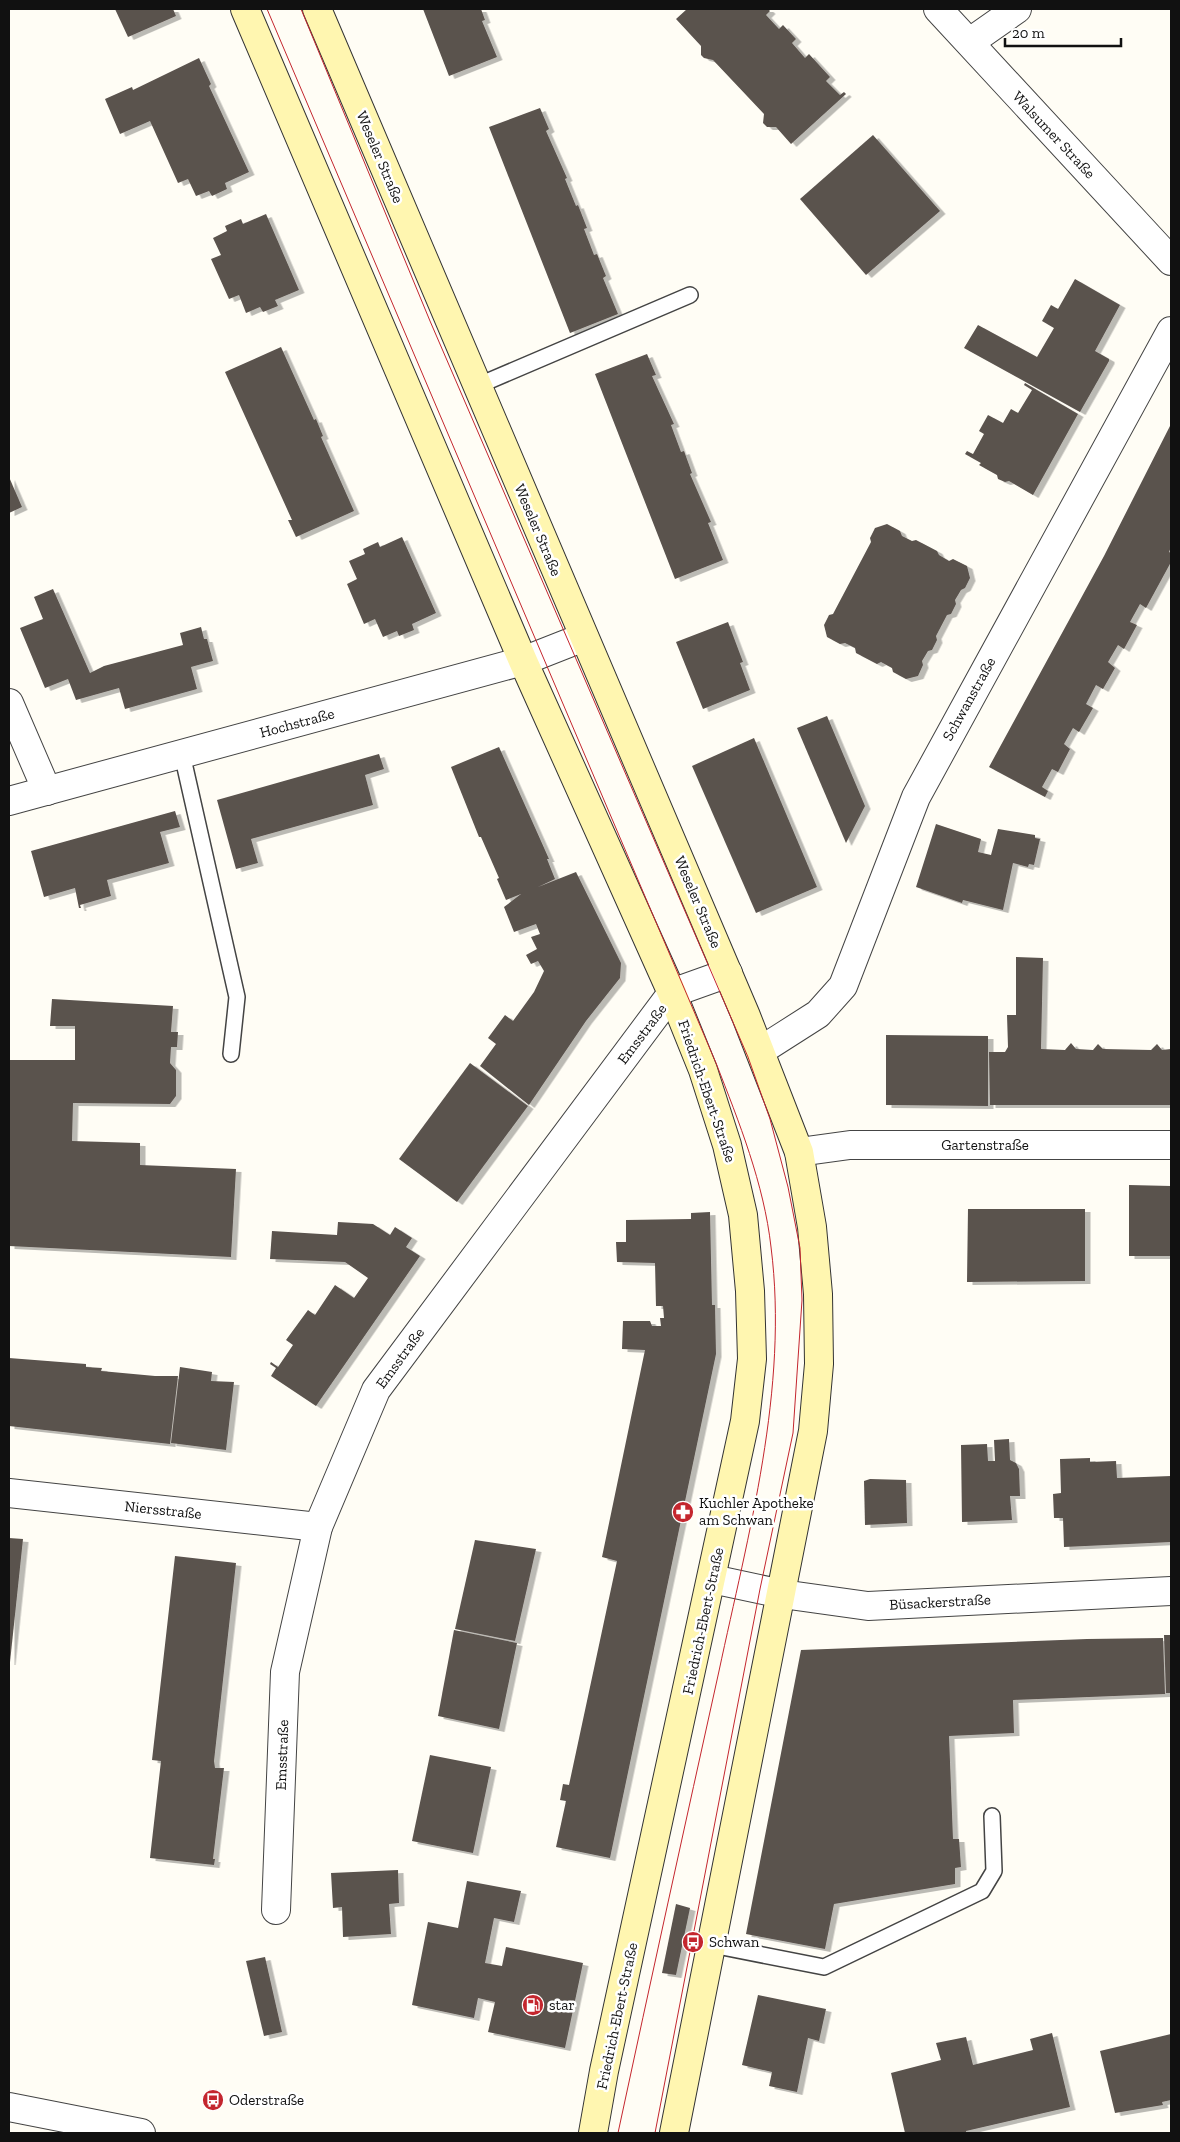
<svg xmlns="http://www.w3.org/2000/svg" width="1180" height="2142" font-family="'Zilla Slab',serif">
  <style>
    .building { fill: #5a524d; filter: url(#shadow) }
    .lines { fill: none; stroke-linecap: round; stroke-linejoin: round }
    .service-casing { stroke: #444; stroke-width: 18 }
    .minor-casing { stroke: #444; stroke-width: 30 }
    .tertiary-casing { stroke: #444; stroke-width: 30 }
    .secondary-casing { stroke: #333; stroke-width: 30 }
    .service { stroke: #fff; stroke-width: 15 }
    .minor { stroke: #fff; stroke-width: 28 }
    .tertiary { stroke: #fff; stroke-width: 28 }
    .secondary { stroke: #fff6b0; stroke-width: 28 }
    .tram { stroke: #c4262e; stroke-width: 1 }
    .labels { text-anchor: middle; stroke-width: 5; stroke-linejoin: round; paint-order: stroke }
    .street-label { font-size: 15px; fill: #111; stroke: #fff }
    .poi-label { font-size: 15px; fill: #111; stroke: #fff; text-anchor: start }
  </style>
  <defs>
    <filter id="shadow"><feDropShadow dx="5.5" dy="3" stdDeviation="0" flood-color="#0004"/></filter>
  </defs>
  <rect width="100%" height="100%" fill="#fffdf5"/>
  <g class="building">
    <polygon points="115,9 173,9 176,16 128,37"/>
    <polygon points="423,9 481,9 485,20 482,21 497,57 449,76"/>
    <polygon points="687,9 768,9 770,11 766,15 779,29 783,25 796,39 792,43 805,58 809,54 830,77 826,81 840,95 844,92 846,94 791,144 776,127 767,127 763,123 764,114 713,60 704,58 701,55 701,46 676,19"/>
    <polygon points="199,58 211,84 209,86 249,172 225,183 227,189 212,196 209,191 196,196 188,179 178,183 150,121 120,134 105,99 132,87 133,90"/>
    <polygon points="540,108 549,129 546,131 567,178 565,179 576,206 578,205 587,228 584,229 594,255 597,254 606,276 603,278 618,314 570,333 489,127"/>
    <polygon points="873,135 940,211 866,275 800,199"/>
    <polygon points="266,214 299,290 275,300 278,306 263,312 260,307 246,313 239,295 229,299 211,259 221,255 213,238 227,231 225,226 241,219 243,224"/>
    <polygon points="1075,279 1120,305 1095,351 1109,359 1109,361 1080,412 964,348 978,325 1037,357 1054,328 1042,321 1051,305 1058,309"/>
    <polygon points="281,347 314,420 316,419 323,436 321,437 354,511 296,537 288,520 292,520 225,372"/>
    <polygon points="647,354 656,375 652,376 674,424 671,425 681,452 684,451 692,473 690,474 711,522 708,523 723,560 675,579 595,374"/>
    <polygon points="1025,383 1078,414 1033,495 1009,481 1005,482 998,479 997,475 979,465 981,463 965,454 967,451 973,454 984,434 979,431 988,415 1003,423 1011,409 1018,413 1032,390 1024,385"/>
    <polygon points="1171,424 1171,547 1169,552 1171,553 1171,562 1146,608 1140,604 1130,622 1137,625 1124,649 1118,645 1108,662 1115,668 1103,689 1096,685 1086,704 1093,708 1079,732 1073,728 1064,744 1070,749 1058,772 1052,769 1042,787 1048,791 1045,797 989,767 1104,556"/>
    <polygon points="9,477 22,507 9,513"/>
    <polygon points="887,524 900,531 902,536 912,541 916,540 937,551 939,555 949,561 953,559 967,566 970,578 965,588 961,590 955,600 956,604 951,614 947,615 936,636 937,640 932,650 928,651 922,661 923,665 918,676 906,679 893,672 892,668 881,662 877,664 856,653 855,648 845,643 840,644 827,637 824,625 829,615 833,614 871,542 870,538 875,528"/>
    <polygon points="402,537 436,613 412,624 414,630 399,636 397,631 383,637 375,619 364,624 347,584 357,579 349,561 365,554 363,549 378,542 380,547"/>
    <polygon points="53,589 90,673 104,666 183,645 180,633 201,627 204,639 207,639 213,661 191,667 197,689 125,709 119,688 76,700 68,679 45,688 20,628 43,619 34,597"/>
    <polygon points="728,622 743,662 740,663 750,690 703,709 676,642"/>
    <polygon points="827,716 865,806 846,843 797,728"/>
    <polygon points="754,738 817,887 756,913 692,766"/>
    <polygon points="499,747 549,859 547,859 555,879 538,887 576,872 621,963 620,978 586,1021 529,1105 480,1066 496,1044 488,1038 505,1015 513,1021 534,992 544,971 538,961 531,964 526,955 537,949 531,937 540,934 536,924 514,932 504,907 521,894 506,900 497,879 499,878 481,837 479,837 451,767"/>
    <polygon points="379,754 384,769 365,775 373,805 251,839 258,863 236,869 217,800"/>
    <polygon points="175,811 180,827 160,832 169,863 107,880 111,896 80,905 81,908 79,908 75,888 44,897 31,851"/>
    <polygon points="936,824 981,839 978,852 991,855 998,829 1035,835 1035,838 1040,839 1034,865 1029,864 1028,867 1013,863 1003,910 963,900 962,903 916,887"/>
    <polygon points="1016,957 1043,958 1041,1049 1065,1050 1071,1043 1076,1049 1093,1050 1098,1044 1103,1049 1151,1050 1157,1044 1162,1050 1171,1049 1171,1105 990,1105 989,1052 1005,1052 1008,1047 1007,1015 1016,1015"/>
    <polygon points="52,999 173,1006 171,1032 178,1032 177,1047 171,1047 170,1063 176,1070 176,1096 170,1104 73,1103 72,1141 140,1143 140,1165 236,1169 231,1257 9,1246 9,1060 75,1060 75,1026 50,1026"/>
    <polygon points="886,1035 988,1036 988,1106 886,1105"/>
    <polygon points="470,1063 528,1106 457,1202 399,1159"/>
    <polygon points="1129,1185 1171,1186 1171,1256 1129,1256"/>
    <polygon points="968,1209 1035,1209 1035,1278 1035,1209 1085,1209 1085,1281 967,1282"/>
    <polygon points="710,1212 712,1305 715,1305 716,1354 610,1858 556,1847 566,1801 560,1800 563,1784 569,1785 617,1561 602,1557 645,1350 622,1349 623,1321 650,1321 652,1326 661,1326 660,1318 664,1318 663,1306 656,1306 655,1263 617,1262 616,1242 626,1242 626,1220 691,1219 691,1213"/>
    <polygon points="338,1222 373,1224 390,1235 395,1227 412,1238 406,1247 420,1256 316,1406 271,1376 276,1368 270,1364 271,1362 278,1367 293,1345 286,1340 308,1310 315,1315 335,1285 354,1298 368,1278 345,1262 270,1259 272,1231 337,1235"/>
    <polygon points="9,1358 86,1364 86,1367 102,1368 101,1371 155,1376 178,1376 170,1444 9,1426"/>
    <polygon points="180,1367 212,1372 211,1381 234,1382 226,1450 171,1443"/>
    <polygon points="1009,1439 1010,1460 1016,1463 1019,1469 1020,1496 1010,1496 1012,1520 962,1522 961,1445 987,1444 988,1461 995,1461 994,1440"/>
    <polygon points="1090,1458 1090,1462 1116,1461 1117,1478 1171,1476 1171,1542 1064,1547 1063,1518 1054,1518 1053,1494 1061,1493 1060,1459"/>
    <polygon points="870,1479 906,1480 907,1523 865,1525 864,1481"/>
    <polygon points="9,1538 23,1539 10,1662 9,1662"/>
    <polygon points="475,1540 536,1549 515,1641 455,1629"/>
    <polygon points="175,1556 236,1563 214,1761 215,1768 224,1768 213,1859 215,1859 214,1865 150,1858 161,1761 152,1760"/>
    <polygon points="454,1630 517,1643 499,1729 438,1716"/>
    <polygon points="1164,1635 1171,1635 1171,1693 1166,1693"/>
    <polygon points="1163,1638 1165,1694 1013,1700 1014,1733 949,1736 953,1839 959,1839 961,1867 955,1868 955,1884 834,1904 825,1949 746,1934 801,1650 1087,1639"/>
    <polygon points="430,1755 491,1767 473,1853 412,1841"/>
    <polygon points="398,1870 399,1903 389,1904 391,1934 343,1937 342,1907 333,1908 331,1873"/>
    <polygon points="467,1881 521,1891 514,1922 494,1918 485,1963 502,1966 506,1947 583,1963 565,2048 488,2032 495,2002 478,1998 474,2018 412,2005 428,1922 458,1928"/>
    <polygon points="676,1904 690,1908 676,1975 662,1973"/>
    <polygon points="265,1957 282,2032 264,2036 246,1961"/>
    <polygon points="758,1995 826,2009 819,2041 808,2038 797,2092 769,2086 772,2072 742,2065"/>
    <polygon points="1052,2033 1070,2107 966,2131 966,2133 905,2133 891,2073 941,2060 936,2043 966,2037 973,2065 1033,2050 1030,2039"/>
    <polygon points="1171,2034 1171,2100 1162,2102 1163,2105 1115,2113 1100,2051"/>
  </g>
  <g class="lines">
    <g class="service-casing">
      <g id="service">
        <polyline points="477,386 690,295"/>
        <polyline points="182,754 237,997 231,1054"/>
        <polyline points="712,1945 824,1967 982,1891 994,1871 992,1816"/>
      </g>
    </g>
    <g class="minor-casing">
      <g id="minor">
        <polyline points="970,42 1017,9"/>
        <polyline points="9,703 47,791"/>
        <polyline points="9,801 523,661 584,637"/>
        <polyline points="760,1051 818,1014 843,986 916,797 1171,331"/>
        <polyline points="799,1152 850,1145 1171,1145"/>
        <polyline points="9,1493 318,1527"/>
        <polyline points="712,1579 782,1594 868,1606 1171,1591"/>
        <polyline points="276,1910 285,1672 318,1527 376,1390 672,993 728,973"/>
      </g>
    </g>
    <g class="tertiary-casing">
      <g id="tertiary">
        <polyline points="938,9 1171,261"/>
        <polyline points="9,2107 141,2133"/>
      </g>
    </g>
    <g class="secondary-casing">
      <g id="secondary">
        <polyline points="245,9 523,661 672,993 703,1070 727,1145 743,1215 750,1291 752,1359 745,1421 604,2071 593,2133"/>
        <polyline points="317,9 746,1016 799,1152 812,1227 818,1294 819,1364 813,1431 674,2133"/>
      </g>
    </g>
    <use href="#service" class="service"/>
    <use href="#minor" class="minor"/>
    <use href="#tertiary" class="tertiary"/>
    <use href="#secondary" class="secondary"/>
    <g class="tram">
      <path d="M267,9L716,1063C739,1122 764,1184 771,1247C789,1388 748,1535 719,1671C685,1825 651,1979 618,2133"/>
      <polyline points="301,9 430,321 748,1057 770,1119 788,1187 800,1248 802,1300 793,1433 760,1589 655,2133"/>
    </g>
  </g>
  <defs>
    <g id="pharmacy-disc" transform="scale(1.125)"><circle r="9.5" fill="#c4262e" stroke="#fff"/><path d="M-2-6h4v4h4v4h-4v4h-4v-4h-4v-4h4Z" fill="#fff"/></g>
    <g id="bus-disc" transform="scale(1.125)"><circle r="9.5" fill="#c4262e" stroke="#fff"/><path d="M-5-6H5V4H4V6H2V4H-2V6H-4V4H-5ZM-3.5-4V0h7V-4ZM-3.5 1.2v1.5H-2V1.2ZM2 1.2v1.5H3.5V1.2Z" fill="#fff"/></g>
    <g id="fuel-disc" transform="scale(1.125)"><circle r="9.5" fill="#c4262e" stroke="#fff"/><path d="M-5.5-6h7V0h2V4h1.3V-2.5L3-4.5l.8-.8L6-3V5H2.5V1h-1V6h-7ZM-4.2-4.7v3.2H.2V-4.7Z" fill="#fff"/></g>
  </defs>
  <g fill-rule="evenodd">
    <use href="#pharmacy-disc" x="683" y="1512"/>
    <use href="#bus-disc" x="693" y="1942"/>
    <use href="#fuel-disc" x="533" y="2005"/>
    <use href="#bus-disc" x="213" y="2100"/>
  </g>
  <g class="labels">
    <g class="street-label">
      <text transform="translate(1054 135) rotate(47)" y="5">Walsumer Straße</text>
      <text transform="translate(380 157) rotate(67)" y="5">Weseler Straße</text>
      <text transform="translate(538 530) rotate(67)" y="5">Weseler Straße</text>
      <text transform="translate(969 699) rotate(-61)" y="5">Schwanstraße</text>
      <text transform="translate(297 723) rotate(-15)" y="5">Hochstraße</text>
      <text transform="translate(698 902) rotate(67)" y="5">Weseler Straße</text>
      <text transform="translate(642 1034) rotate(-53)" y="5">Emsstraße</text>
      <text transform="translate(707 1091) rotate(71)" y="5">Friedrich-Ebert-Straße</text>
      <text x="985" y="1150">Gartenstraße</text>
      <text transform="translate(400 1358) rotate(-54)" y="5">Emsstraße</text>
      <text transform="translate(163 1510) rotate(6)" y="5">Niersstraße</text>
      <text transform="translate(940 1602) rotate(-3)" y="5">Büsackerstraße</text>
      <text transform="translate(703 1621) rotate(-78)" y="5">Friedrich-Ebert-Straße</text>
      <text transform="translate(282 1755) rotate(-88)" y="5">Emsstraße</text>
      <text transform="translate(617 2016) rotate(-78)" y="5">Friedrich-Ebert-Straße</text>
    </g>
    <g class="poi-label">
      <text x="699" y="1508">Kuchler Apotheke<tspan x="699" dy="17">am Schwan</tspan></text>
      <text x="709" y="1947">Schwan</text>
      <text x="549" y="2010">star</text>
      <text x="229" y="2105">Oderstraße</text>
    </g>
  </g>
  <rect width="1180" height="2142" fill="none" stroke="#111111" stroke-width="20"/>
  <path d="M1005 38v8h116v-8" fill="none" stroke="#111111" stroke-width="2.5"/>
  <text x="1012" y="38" font-size="15" fill="#111111" stroke="#ffffff" stroke-width="4" paint-order="stroke">20 m</text>
</svg>
